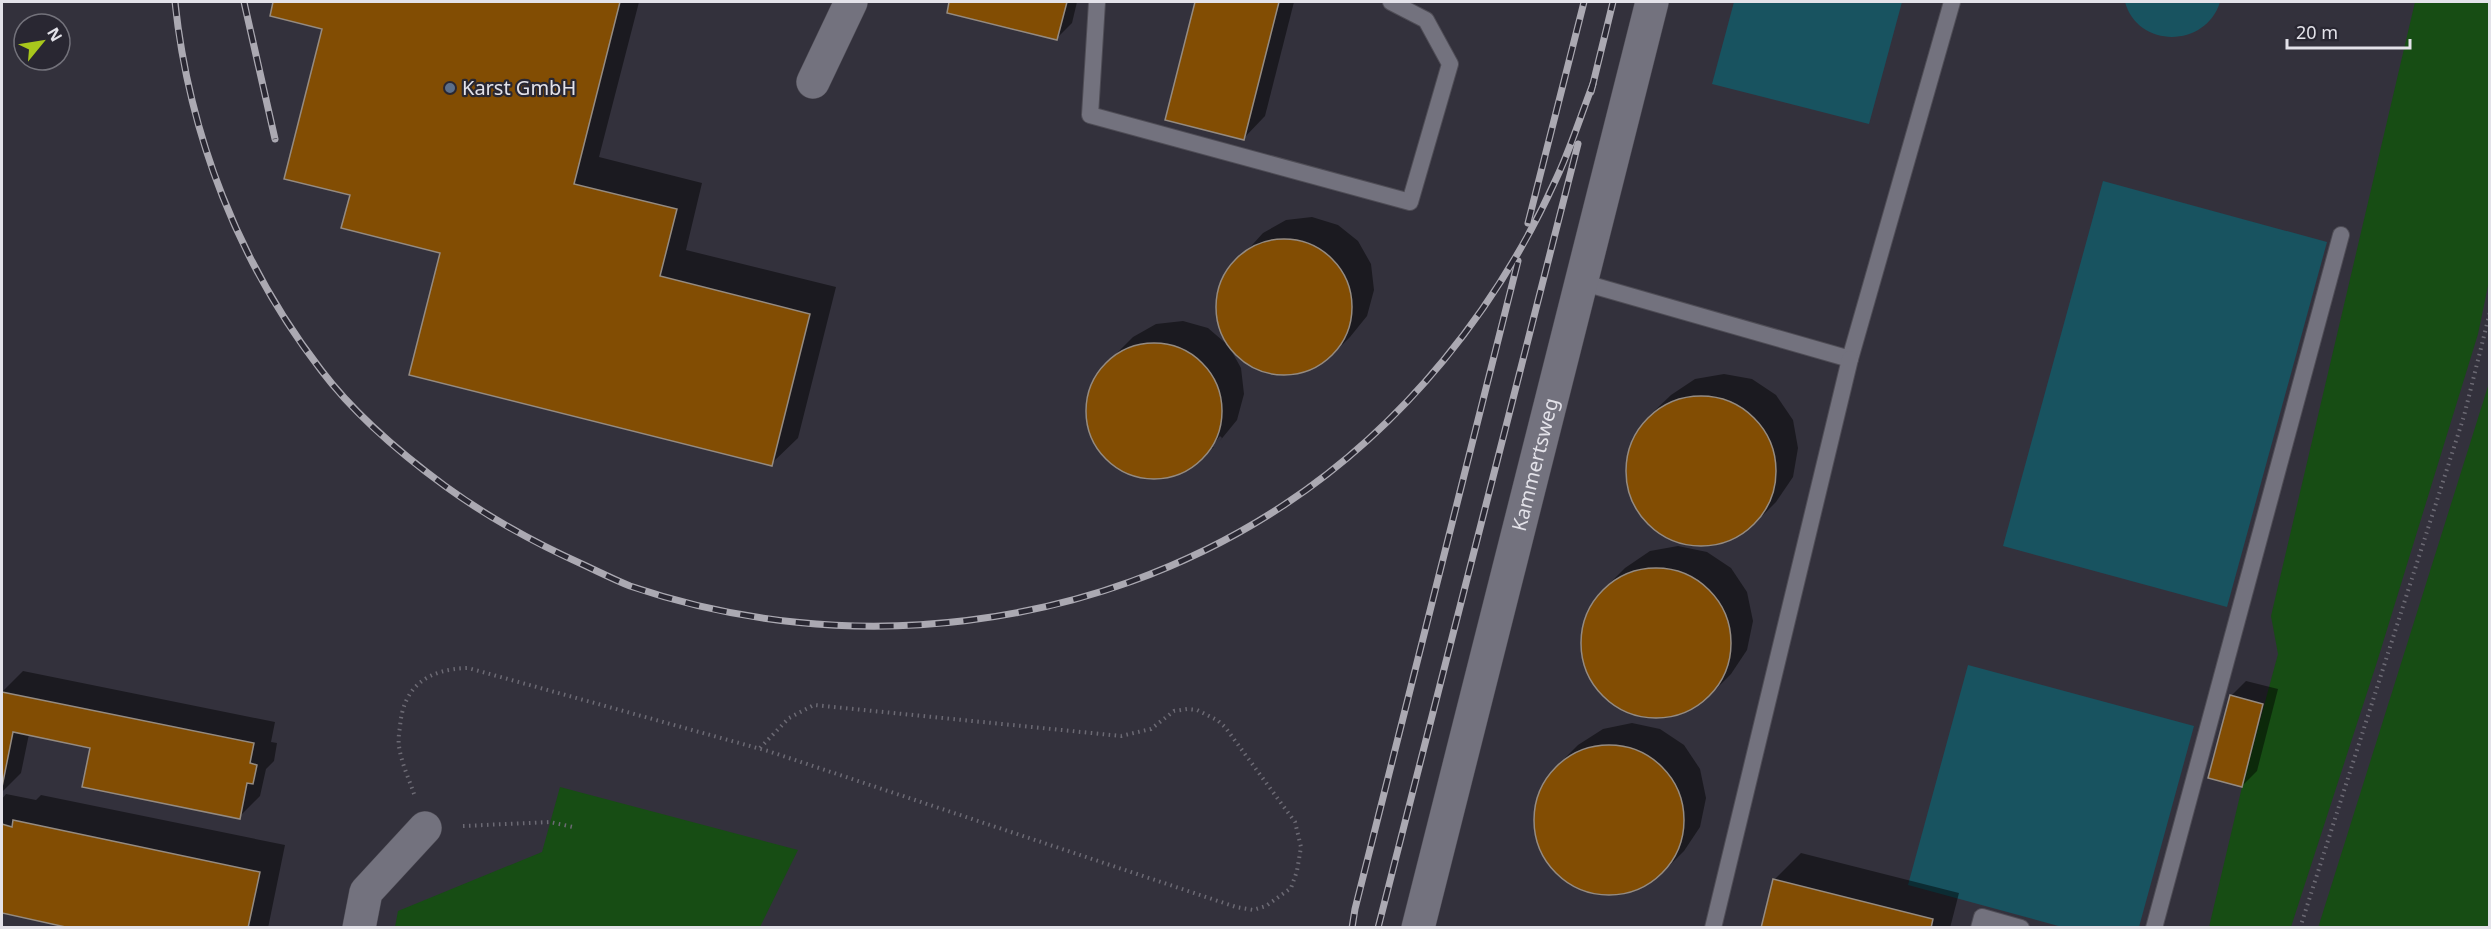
<svg xmlns="http://www.w3.org/2000/svg" width="2491" height="929" font-family="'Noto Sans',sans-serif">
  <style>
    .green { fill: #174d14 }
    .water { fill: #185360 }
    .shadow { fill: #0007 }
    .building { fill: #824d03; stroke: #958b81; stroke-width: 1.5 }
    .lines { fill: none; stroke-linecap: round; stroke-linejoin: round }
    .service-casing { stroke: #4f4d56; stroke-width: 18 }
    .minor-casing { stroke: #4f4d56; stroke-width: 34 }
    .path { stroke: #6c6a74; stroke-width: 4; stroke-dasharray: 1.5 4.5; stroke-linecap: butt }
    .service { stroke: #73727e; stroke-width: 16 }
    .minor { stroke: #73727e; stroke-width: 33 }
    .rail-casing { stroke: #aba9b2; stroke-width: 7 }
    .rail { stroke: #292732; stroke-width: 4.5; stroke-dasharray: 14; stroke-linecap: butt }
    .service-dot { fill: #5c6f8a; stroke: #292732; stroke-width: 2 }
    .labels { text-anchor: middle; stroke-width: 4.5; stroke-linejoin: round; paint-order: stroke }
    .poi-label { font-size: 20px; fill: #e3e2e9; stroke: #292732; text-anchor: start }
    .street-label { font-size: 20px; fill: #e3e2e9; stroke: #292732 }
  </style>
  <rect width="100%" height="100%" fill="#33313c"/>
  <g class="green">
    <polygon points="2415,2 2489,2 2490,276 2478,334 2377,662 2291,927 2209,927 2242,787 2278,654 2271,616"/>
    <polygon points="2489,383 2490,919 2487,927 2318,928"/>
    <polygon points="560,787 798,850 760,927 395,927 398,911 542,852"/>
  </g>
  <g class="water">
    <polygon points="1734,2 1902,2 1869,124 1712,84"/>
    <path d="M2125,2H2220C2206,48 2138,49 2125,2Z"/>
    <polygon points="2103,181 2327,242 2227,607 2003,546"/>
    <polygon points="1968,665 2194,726 2139,927 2062,927 1908,885"/>
  </g>
  <g class="shadow">
    <polygon points="275,2 639,2 599,157 702,183 686,250 836,287 798,438 771,464 351,194 324,28 271,15"/>
    <polygon points="951,2 1077,2 1072,23 1057,38 948,12"/>
    <polygon points="1196,2 1294,2 1265,116 1244,138 1167,119"/>
    <polygon points="1312,217 1338,225 1358,241 1371,264 1374,290 1367,316 1350,337 1328,359 1305,372 1279,375 1254,367 1231,350 1241,368 1244,394 1237,420 1219,442 1222,438 1220,436 1211,447 1214,447 1198,462 1175,475 1149,478 1124,471 1103,455 1090,432 1087,405 1094,380 1111,359 1133,337 1156,324 1183,321 1208,328 1230,347 1220,328 1217,301 1224,276 1263,233 1286,220"/>
    <polygon points="1724,374 1752,379 1776,395 1793,420 1798,448 1793,477 1776,502 1754,524 1730,540 1701,545 1672,540 1648,524 1632,499 1626,471 1632,442 1648,417 1671,395 1695,379"/>
    <polygon points="1678,546 1707,552 1731,568 1747,592 1753,621 1747,650 1731,674 1709,696 1684,712 1655,718 1627,712 1603,695 1587,671 1581,643 1586,614 1603,590 1625,568 1650,551"/>
    <polygon points="23,671 275,722 271,742 277,743 274,761 266,769 260,796 239,817 92,747 29,734 21,773 2,792 2,692"/>
    <polygon points="2246,681 2278,689 2257,771 2242,786 2231,696"/>
    <polygon points="1632,723 1660,729 1684,745 1700,769 1706,798 1700,827 1684,851 1662,873 1637,889 1608,895 1580,889 1556,873 1540,849 1534,820 1540,791 1556,767 1578,745 1603,729"/>
    <polygon points="6,794 36,800 41,795 285,845 268,928 78,928 2,911 2,799"/>
    <polygon points="1801,853 1959,893 1950,928 1763,928 1775,879"/>
  </g>
  <g class="building">
    <polygon points="273,2 620,2 574,184 677,209 660,276 810,314 772,466 409,375 440,253 341,228 350,195 284,179 322,29 270,16"/>
    <polygon points="949,2 1067,2 1057,40 947,13"/>
    <polygon points="1195,2 1279,2 1244,140 1165,120"/>
    <circle cx="1284" cy="307" r="68"/>
    <circle cx="1154" cy="411" r="68"/>
    <circle cx="1701" cy="471" r="75"/>
    <circle cx="1656" cy="643" r="75"/>
    <polygon points="2,692 254,743 250,763 257,765 253,784 247,783 240,819 82,787 90,748 13,732 2,787"/>
    <polygon points="2230,695 2263,704 2242,787 2208,778"/>
    <circle cx="1609" cy="820" r="75"/>
    <polygon points="13,820 260,872 248,928 70,928 2,913 2,824 12,827"/>
    <polygon points="1773,879 1933,919 1931,928 1761,928"/>
  </g>
  <g class="lines">
    <g class="service-casing">
      <g id="service">
        <polyline points="1097,2 1090,115 1410,202 1450,64 1426,20 1391,2"/>
        <polyline points="1581,282 1850,359 1952,2"/>
        <polyline points="1713,928 1850,359"/>
        <polyline points="1979,928 1982,917 2021,928"/>
        <polyline points="2154,928 2341,235"/>
      </g>
    </g>
    <g class="minor-casing">
      <g id="minor">
        <polyline points="813,82 851,2"/>
        <polyline points="359,928 366,892 425,828"/>
        <path id="s1" d="M1418,928L1652,2"/>
      </g>
    </g>
    <g class="path">
      <path d="M414,794C409,779 401,762 399,746C398,740 399,733 400,727C403,686 428,669 468,668L768,751L1236,907L1253,910L1266,906L1291,888L1297,871L1301,847L1295,822L1225,727L1217,720L1197,710L1187,709L1174,711L1151,729L1121,736L814,705L789,718L759,749"/>
      <polyline points="463,826 550,822 573,827"/>
      <polyline points="2300,928 2464,416 2490,312"/>
    </g>
    <use href="#service" class="service"/>
    <use href="#minor" class="minor"/>
    <g class="rail-casing">
      <g id="rail">
        <path d="M175,2C189,135 239,264 321,370C355,415 400,453 445,486C489,518 535,543 584,565C599,572 615,580 630,586C847,660 1093,631 1284,505C1404,426 1498,308 1557,177C1571,147 1581,115 1593,84"/>
        <polyline points="244,2 275,139"/>
        <polyline points="1591,92 1613,2"/>
        <polyline points="1528,223 1584,2"/>
        <polyline points="1352,928 1355,909 1518,261"/>
        <polyline points="1378,928 1578,144"/>
      </g>
    </g>
    <use href="#rail" class="rail"/>
  </g>
  <circle class="service-dot" cx="450" cy="88" r="6"/>
  <g class="labels">
    <g class="poi-label">
      <text x="462" y="95">Karst GmbH</text>
    </g>
    <g class="street-label">
      <text dy="7" stroke="none"><textPath href="#s1" startOffset="478">Kammertsweg</textPath></text>
    </g>
  </g>
  <rect width="2491" height="929" fill="none" stroke="#e3e2e9" stroke-width="6"/>
  <g transform="translate(42 42) rotate(60)"><circle r="28" fill="#292732" stroke="#73727b" stroke-width="1.5"/>
  <path d="M0-4.5L10 22L0 15L-10 22Z" fill="#a8c71c"/>
  <text y="-9" font-size="16" font-weight="bold" text-anchor="middle" fill="#e3e2e9">N</text>
  </g>
  <path d="M2287 39v9h123v-9" fill="none" stroke="#e3e2e9" stroke-width="3"/>
  <text x="2296" y="39" font-size="18" fill="#e3e2e9" stroke="#292732" stroke-width="4.5" paint-order="stroke">20 m</text>
</svg>
